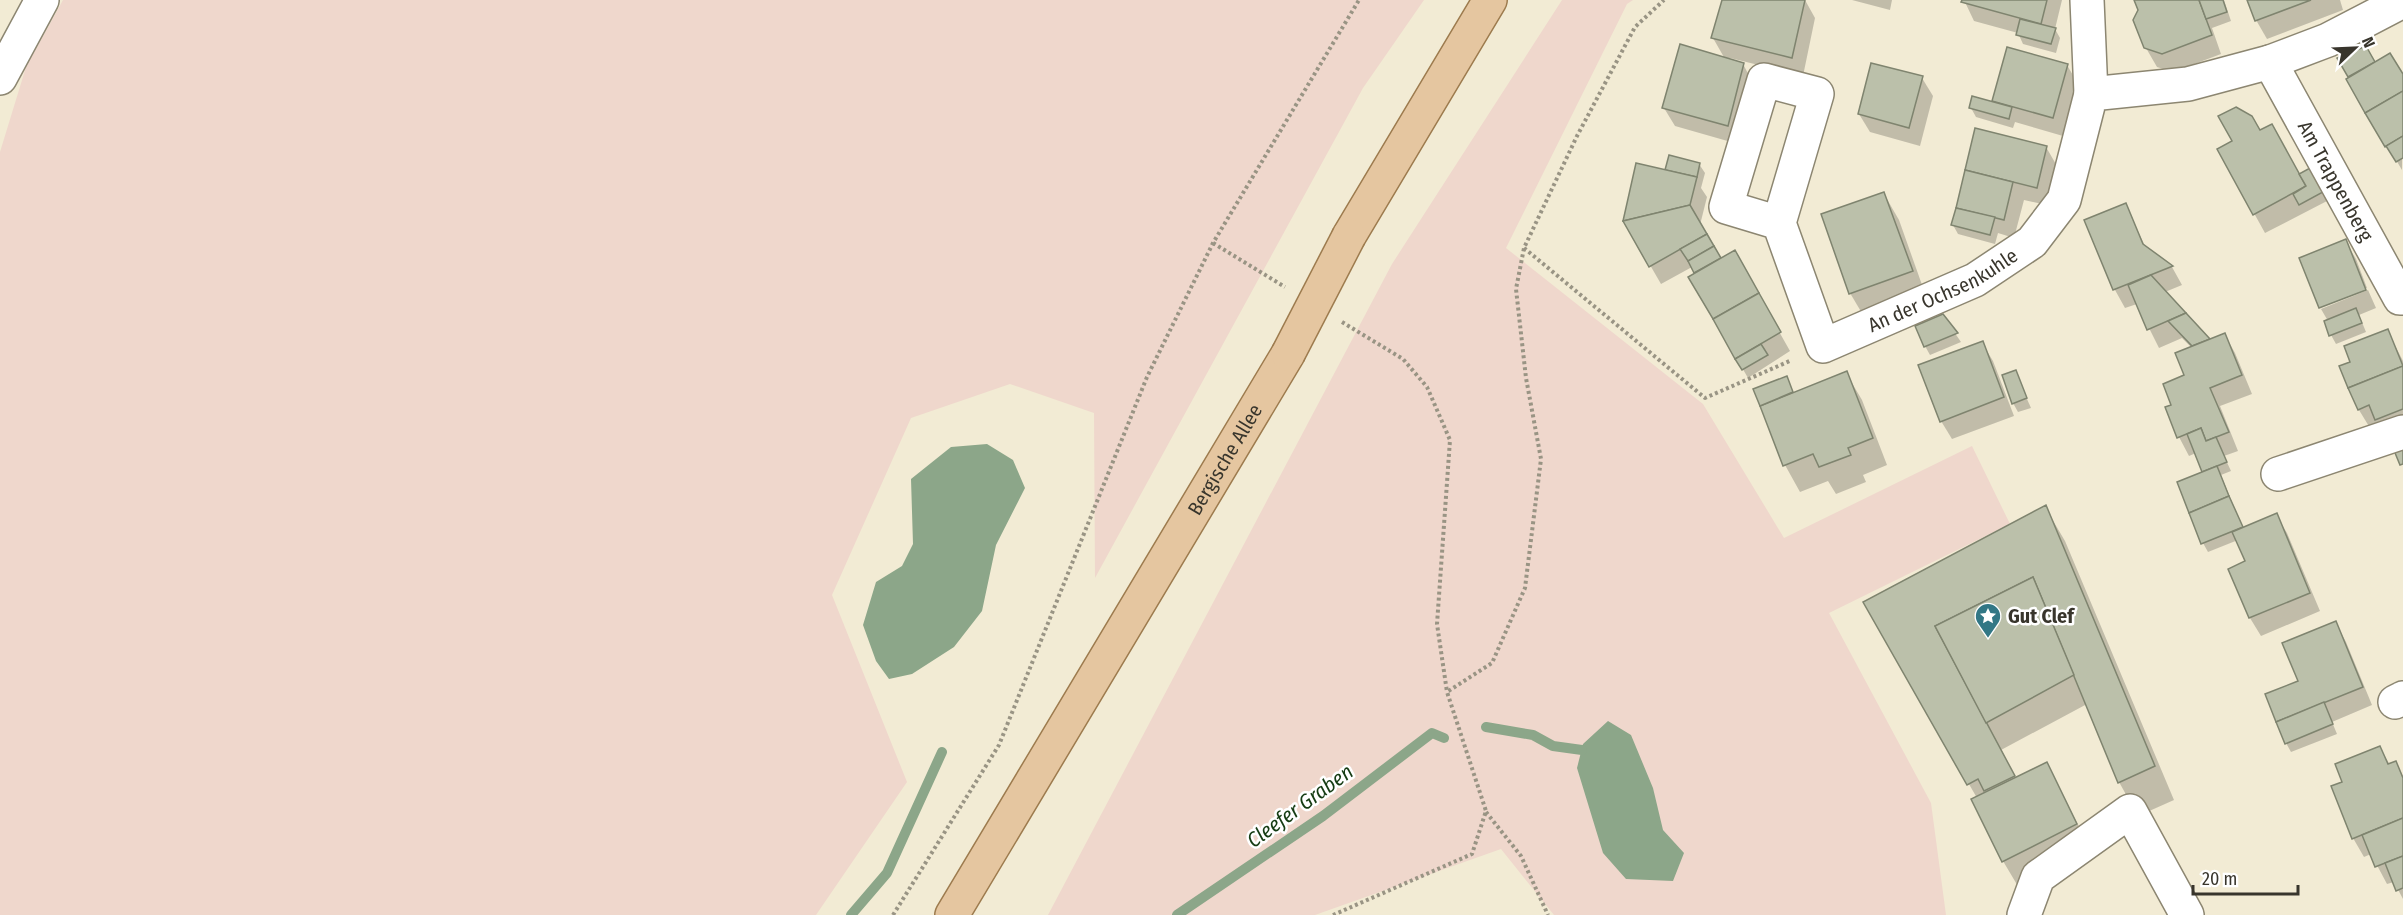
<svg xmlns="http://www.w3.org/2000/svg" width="2403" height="915" font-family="'Fira Sans Condensed',sans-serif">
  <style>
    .green { fill: #efd7cc }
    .water { fill: #8ca689 }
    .shadow { fill: #0003 }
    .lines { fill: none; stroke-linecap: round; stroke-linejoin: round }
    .stream { stroke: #8ca689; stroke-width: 10 }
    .building { fill: #bbc0aa; stroke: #7f846f; stroke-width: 1.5 }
    .minor-casing { stroke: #8c8671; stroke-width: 36 }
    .major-casing { stroke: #9d7b4e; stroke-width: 36 }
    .path { stroke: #999484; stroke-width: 4; stroke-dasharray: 3 3; stroke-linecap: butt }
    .minor { stroke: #fff; stroke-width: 33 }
    .major { stroke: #e5c6a0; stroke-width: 33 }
    .major-bridge-casing { stroke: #9d7b4e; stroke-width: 36; stroke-linecap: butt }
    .major-bridge { stroke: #e5c6a0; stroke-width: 33 }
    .labels { text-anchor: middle; stroke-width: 5; stroke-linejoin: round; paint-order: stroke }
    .street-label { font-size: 20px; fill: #38352c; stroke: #fff }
    .poi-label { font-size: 20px; font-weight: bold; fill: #38352c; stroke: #fff; text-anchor: start }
    .water-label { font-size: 21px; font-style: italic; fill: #153c13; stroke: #fff }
  </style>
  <rect width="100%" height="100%" fill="#f2ebd4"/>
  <g class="green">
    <polygon points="63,0 1424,0 1363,88 1095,578 1094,413 1010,384 911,418 832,595 907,782 816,915 0,915 0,152 26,67"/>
    <polygon points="1562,0 1633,0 1627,4 1506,248 1703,404 1784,538 1972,446 2010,524 1829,613 1931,803 1946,915 1554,915 1501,849 1315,915 1048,915 1392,264"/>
  </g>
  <g class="water">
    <polygon points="987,444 1013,460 1025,488 996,545 982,611 954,647 912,674 889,679 876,661 863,625 876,582 902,566 913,544 911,479 951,447"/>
    <polygon points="1608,721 1631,735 1653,788 1663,830 1684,853 1673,881 1626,879 1603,853 1577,768 1583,744"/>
  </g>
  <g class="shadow">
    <polygon points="1723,0 1805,0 1815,18 1803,76 1730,58 1729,60 1743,64 1753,83 1738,144 1675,126 1664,108 1725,59 1713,38"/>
    <polygon points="1852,0 1892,0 1890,10"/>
    <polygon points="1964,0 2062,0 2055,29 2060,38 2056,53 2023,44 2018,33 1974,21"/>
    <polygon points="2135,0 2224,0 2231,21 2212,28 2221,54 2173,72 2157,67 2146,48"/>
    <polygon points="2248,0 2340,0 2343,10 2267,39 2256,20"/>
    <polygon points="2339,59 2374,64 2403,77 2402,170 2348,79 2350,78"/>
    <polygon points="2067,65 2078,84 2063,136 2015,122 2013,128 1976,117 1971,108 1995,104 1993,101"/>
    <polygon points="1922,78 1933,96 1920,146 1870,132 1859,114"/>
    <polygon points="2260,132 2299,176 2310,170 2327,201 2265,233 2219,150"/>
    <polygon points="2046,147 2057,166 2047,205 2024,200 2014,238 1998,233 1995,244 1958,234 1953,225"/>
    <polygon points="1699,164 1705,173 1701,188 1707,197 1700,225 1720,260 1734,252 1790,351 1748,378 1690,277 1696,274 1692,267 1661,284 1624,220 1666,172"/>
    <polygon points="1884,194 1899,220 1927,299 1866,320 1850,293"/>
    <polygon points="2125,205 2146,248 2172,267 2182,285 2165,292 2209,341 2225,335 2235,353 2252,394 2220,406 2238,451 2224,456 2231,471 2221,475 2243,529 2276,515 2287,533 2320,611 2261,636 2250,618 2230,569 2247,562 2238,540 2208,552 2203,543 2204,473 2196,453 2189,456 2179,437 2173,405 2186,376 2192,348 2182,338 2159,348 2137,304 2125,308 2115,290 2086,221"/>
    <polygon points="2345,241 2356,259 2367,288 2320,306 2320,308 2301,259"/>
    <polygon points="2368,290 2376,308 2359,315 2366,332 2336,344 2331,335 2328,321 2321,309"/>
    <polygon points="1943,316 1961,342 1930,355 1925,346"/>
    <polygon points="2387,330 2403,361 2403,432 2370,428 2359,410 2341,367 2352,362"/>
    <polygon points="1982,343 1993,361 2014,416 1952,439 1941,421"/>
    <polygon points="2015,372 2031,408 2018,412 2013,403"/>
    <polygon points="1846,373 1862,400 1887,465 1863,475 1866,482 1836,494 1828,481 1800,492 1785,465 1755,390 1786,378 1794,394"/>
    <polygon points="2045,507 2065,541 2174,800 2138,816 2119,782 2087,704 2001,750 2016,779 2046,764 2092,851 2019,888 2003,861 1977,798 1865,603"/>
    <polygon points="2336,623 2346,642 2372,705 2332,722 2337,734 2291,752 2286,743"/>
    <polygon points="2380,748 2390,765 2396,763 2403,776 2403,899 2394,882 2387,884 2371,854 2364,857 2353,838 2344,783"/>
  </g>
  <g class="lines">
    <g class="stream">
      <polyline points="1486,727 1533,735 1553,746 1582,750"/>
      <polyline points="851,915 887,873 942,752"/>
      <polyline points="1177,915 1323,816 1432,733 1444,738"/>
    </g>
  </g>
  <g class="building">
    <polygon points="1722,0 1805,0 1792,58 1711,38"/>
    <polygon points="1962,0 2047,0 2041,24 1961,2"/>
    <polygon points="2134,0 2199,0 2212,35 2162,54 2144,48 2133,20 2138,10"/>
    <polygon points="2199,0 2223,0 2227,12 2206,19"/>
    <polygon points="2247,0 2311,0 2255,21"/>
    <polygon points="2020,19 2056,28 2051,44 2016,35"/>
    <polygon points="1680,44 1744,63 1728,126 1662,108"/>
    <polygon points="2366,46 2375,62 2348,77 2337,58"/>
    <polygon points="2007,47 2068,64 2053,118 1992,101"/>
    <polygon points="2390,53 2403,74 2403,91 2365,113 2346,79"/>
    <polygon points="1871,63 1923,76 1909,128 1858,114"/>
    <polygon points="2403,91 2403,136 2385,147 2365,113"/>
    <polygon points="1972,96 2012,107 2009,119 1969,108"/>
    <polygon points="2236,107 2252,116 2260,130 2272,124 2306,186 2253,215 2217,149 2232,141 2218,116"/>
    <polygon points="1975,128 2047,146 2037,188 1965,170"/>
    <polygon points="2403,136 2403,158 2396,162 2386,146"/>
    <polygon points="1669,155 1700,163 1697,177 1665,170"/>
    <polygon points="1636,163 1697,177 1690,205 1623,221"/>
    <polygon points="2310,168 2323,192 2299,205 2293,194 2306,186 2299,174"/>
    <polygon points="1965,170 2013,182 2004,220 1956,208"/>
    <polygon points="1884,192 1913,271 1849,294 1821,214"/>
    <polygon points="2126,203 2143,244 2173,266 2113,290 2084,220"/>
    <polygon points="1690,205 1707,234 1649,267 1623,221"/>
    <polygon points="1956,208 1995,217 1990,235 1951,225"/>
    <polygon points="1707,234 1714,246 1688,261 1680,249"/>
    <polygon points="2346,239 2366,290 2319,308 2299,258"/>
    <polygon points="1714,246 1721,258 1694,273 1688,261"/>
    <polygon points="1735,250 1759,293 1713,319 1688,277"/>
    <polygon points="2151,275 2186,313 2147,330 2128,285"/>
    <polygon points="1759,293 1781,332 1735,359 1713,319"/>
    <polygon points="2356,308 2362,323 2329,336 2324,321"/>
    <polygon points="2186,313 2210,339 2192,346 2168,321"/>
    <polygon points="1943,314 1958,333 1924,347 1915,326"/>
    <polygon points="2388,329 2403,366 2348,388 2339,366 2350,362 2344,346"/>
    <polygon points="2225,333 2242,375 2210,388 2229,432 2206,441 2201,428 2177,438 2165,407 2171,405 2163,384 2184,375 2175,353"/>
    <polygon points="1983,341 2004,397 1940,422 1918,365"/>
    <polygon points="1761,344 1768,355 1742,370 1735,359"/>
    <polygon points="2403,366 2403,409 2375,420 2369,405 2358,410 2348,388"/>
    <polygon points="2016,370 2027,398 2012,404 2002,375"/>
    <polygon points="1847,371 1873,438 1848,448 1851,455 1819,467 1813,454 1783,466 1760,406"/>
    <polygon points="1787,376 1793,392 1760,406 1753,389"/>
    <polygon points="2201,428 2206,441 2216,437 2227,462 2202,472 2187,434"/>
    <polygon points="2403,444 2403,464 2400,465 2393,448"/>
    <polygon points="2217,466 2229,496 2189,513 2177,482"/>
    <polygon points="2229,496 2243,527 2201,544 2189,513"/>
    <polygon points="2046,505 2155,766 2118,783 2033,577 1935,626 2015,776 1984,791 1978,779 1967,785 1863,602"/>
    <polygon points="2277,513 2310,593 2249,618 2228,569 2245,561 2232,532"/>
    <polygon points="2033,577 2074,675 1986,723 1935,626"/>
    <polygon points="2336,621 2363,687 2276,722 2265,694 2298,681 2282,643"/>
    <polygon points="2324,702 2333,724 2285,744 2276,722"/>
    <polygon points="2380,746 2388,764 2396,761 2403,778 2403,818 2352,839 2331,786 2342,782 2335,764"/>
    <polygon points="2047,762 2077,824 2002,862 1971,799"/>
    <polygon points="2403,818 2403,856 2375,867 2362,835"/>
    <polygon points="2403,856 2403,888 2396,891 2385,863"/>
  </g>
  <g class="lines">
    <g class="minor-casing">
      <g id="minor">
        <polyline points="2087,0 2091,94"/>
        <path id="s1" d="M2270,62L2400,298H2403"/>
        <polyline points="0,78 42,0"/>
        <path id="s2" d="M1779,223L1726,207L1764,80L1817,94L1779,223L1823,346L1975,280L2032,242L2064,200L2091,94L2188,84L2270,62L2328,40L2403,1"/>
        <polyline points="2278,474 2403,432"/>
        <polyline points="2395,702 2403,698"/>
        <polyline points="2024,915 2038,877 2130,811 2187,915"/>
      </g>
    </g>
    <g class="major-casing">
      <g id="major">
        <polyline points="1349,236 1490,0"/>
        <path id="s3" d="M952,915L1288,354"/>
      </g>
    </g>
    <g class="path">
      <polyline points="1213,243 1285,287"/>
      <polyline points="1524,248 1705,398 1792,360"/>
      <polyline points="1342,322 1403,359 1427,387 1450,440 1437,624 1447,692"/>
      <polyline points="1486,812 1521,856 1548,915"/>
      <polyline points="893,915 999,745 1147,377 1213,243 1359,0"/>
      <polyline points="1333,915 1472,854 1486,811 1447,692 1492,663 1525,588 1541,459 1526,378 1516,289 1524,248 1577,136 1635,27 1664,0"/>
    </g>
    <use href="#minor" class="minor"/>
    <use href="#major" class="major"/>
    <g class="major-bridge-casing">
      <polyline id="major-bridge" points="1288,354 1349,236"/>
    </g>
    <use href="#major-bridge" class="major-bridge"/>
  </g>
  <defs>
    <g id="sight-pin" transform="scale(1.35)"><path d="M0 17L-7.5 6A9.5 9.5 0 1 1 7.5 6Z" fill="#327785" stroke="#fff"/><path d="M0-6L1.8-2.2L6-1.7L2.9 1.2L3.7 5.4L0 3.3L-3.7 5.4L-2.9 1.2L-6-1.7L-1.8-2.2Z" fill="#fff"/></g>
  </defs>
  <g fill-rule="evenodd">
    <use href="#sight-pin" x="1988" y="616"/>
  </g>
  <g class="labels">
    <g class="street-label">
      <text dy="7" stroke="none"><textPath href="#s1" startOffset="136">Am Trappenberg</textPath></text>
      <text dy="7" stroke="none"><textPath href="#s2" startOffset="640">An der Ochsenkuhle</textPath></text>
      <text dy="7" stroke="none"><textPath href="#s3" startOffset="531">Bergische Allee</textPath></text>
    </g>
    <g class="poi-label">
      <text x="2008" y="623">Gut Clef</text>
    </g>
    <g class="water-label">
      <text transform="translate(1300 806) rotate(-36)" y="7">Cleefer Graben</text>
    </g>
  </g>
  <g transform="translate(2355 48) rotate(67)" stroke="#ffffff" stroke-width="4.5" paint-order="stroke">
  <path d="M0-4.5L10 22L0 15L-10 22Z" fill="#38352c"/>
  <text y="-9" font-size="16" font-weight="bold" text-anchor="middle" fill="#38352c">N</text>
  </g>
  <path d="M2193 885v9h105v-9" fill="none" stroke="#38352c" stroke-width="3"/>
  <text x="2202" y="885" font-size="18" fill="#38352c" stroke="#ffffff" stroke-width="4.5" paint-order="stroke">20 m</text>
</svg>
